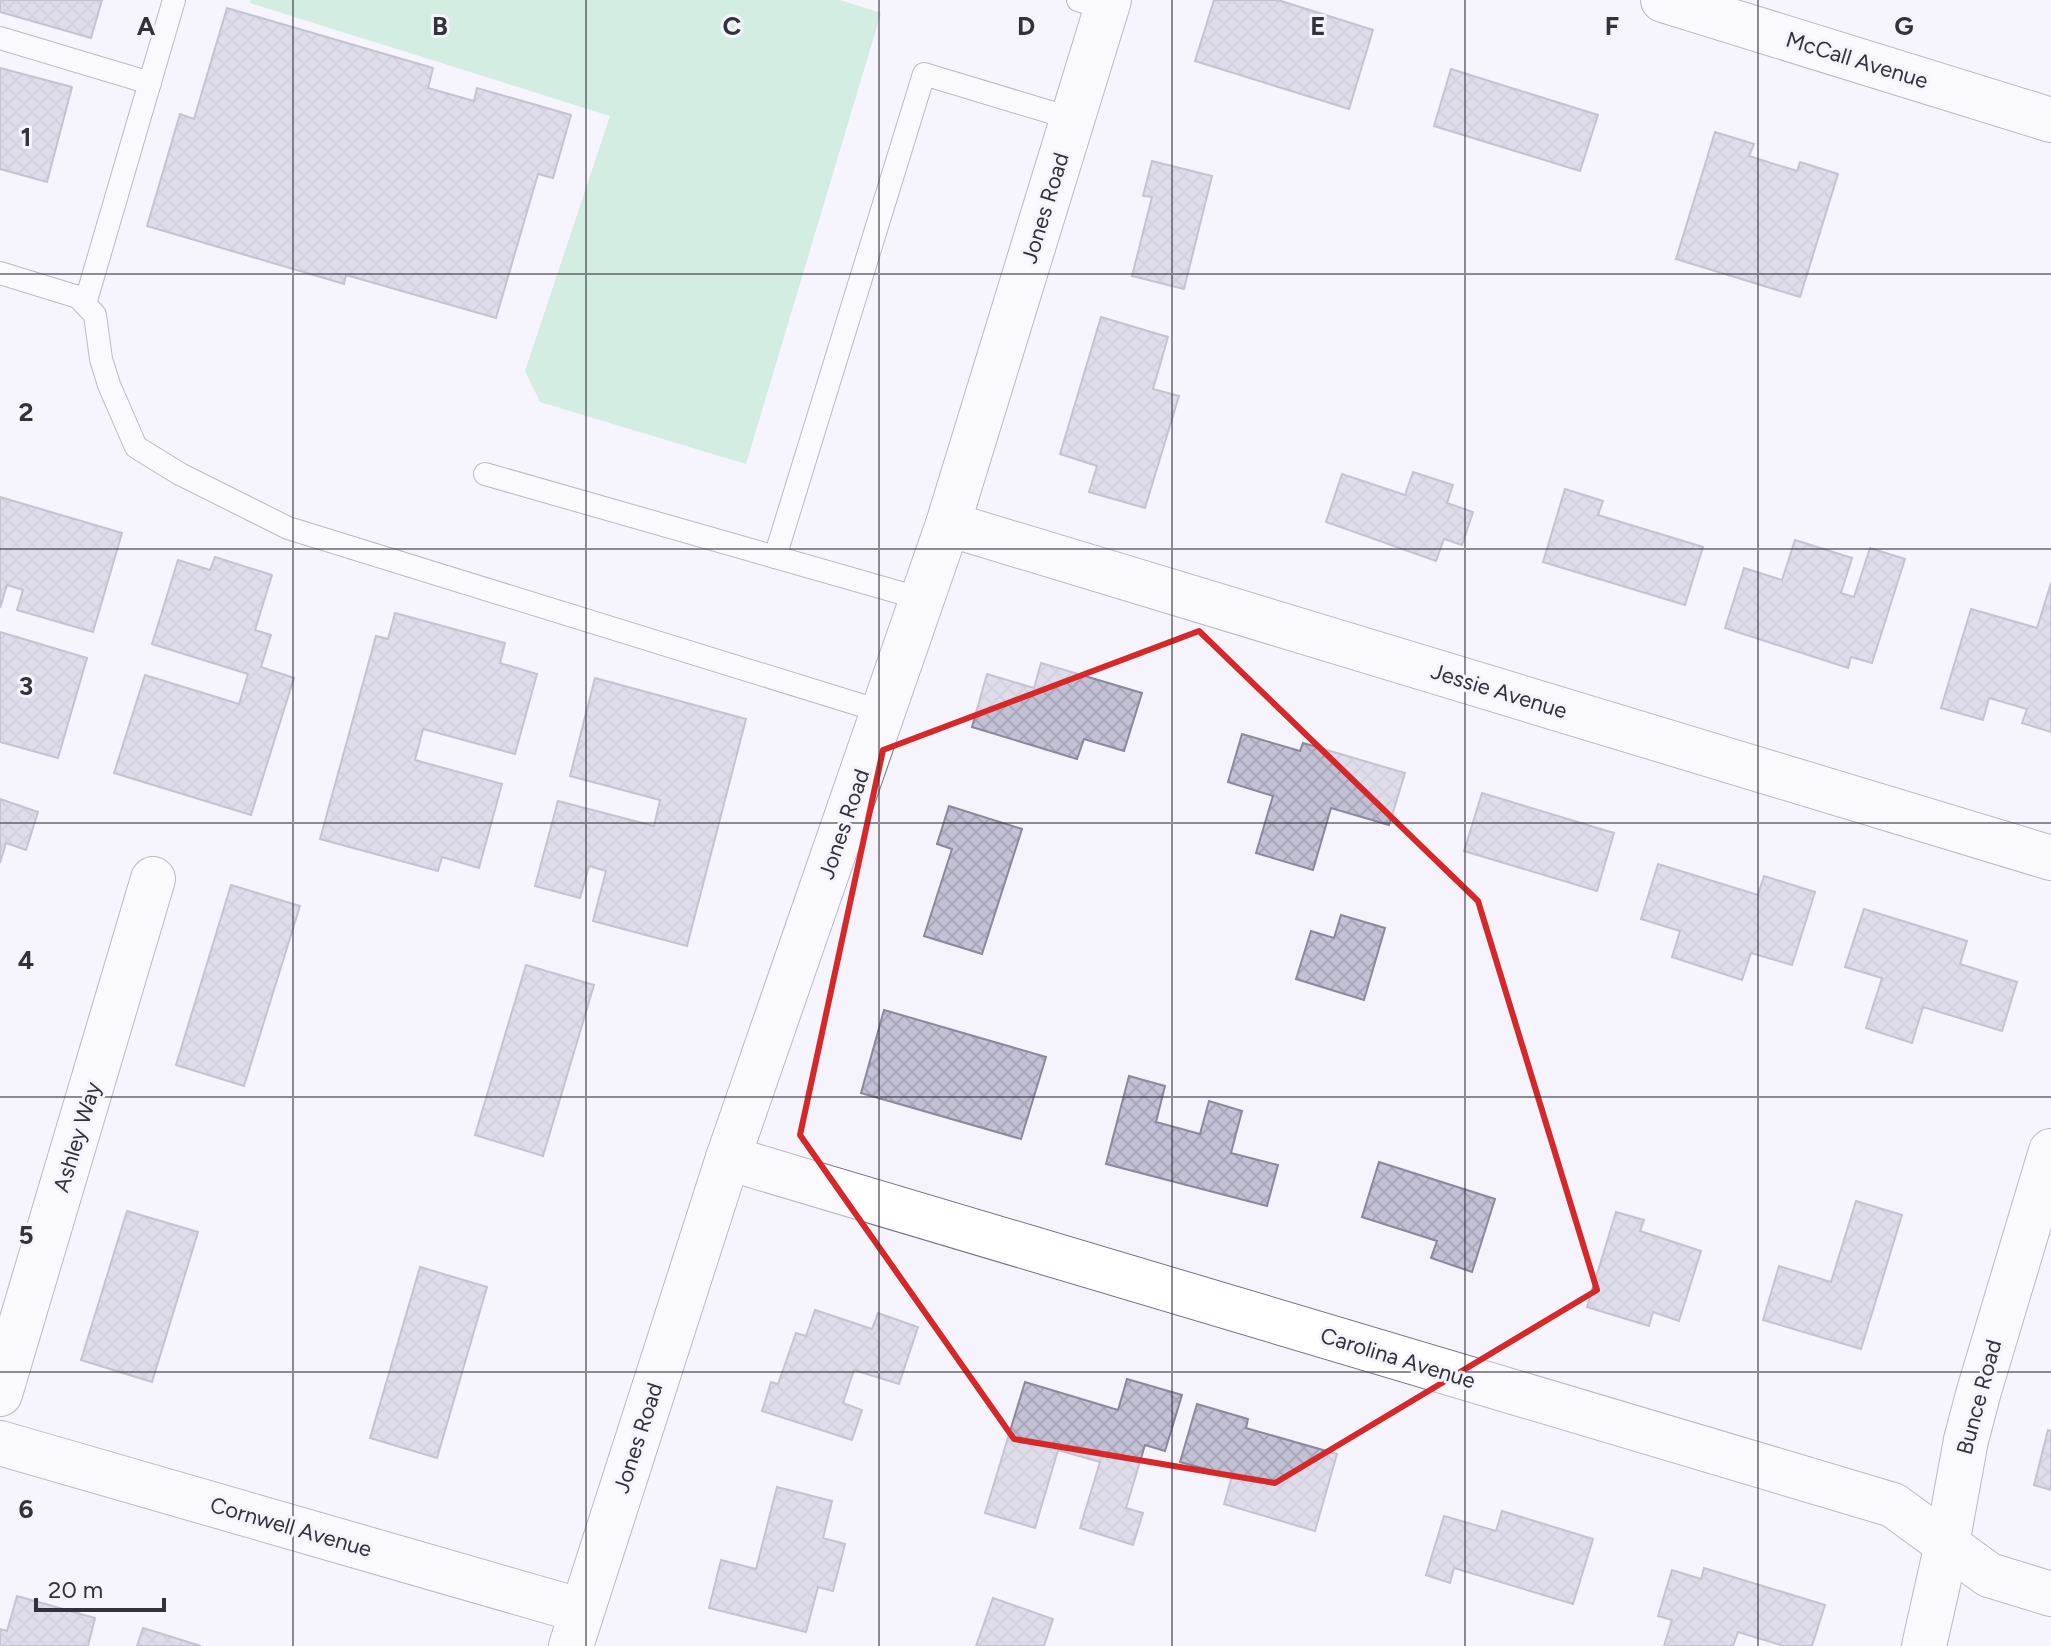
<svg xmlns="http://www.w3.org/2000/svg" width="2051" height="1646" font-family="Figtree,sans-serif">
<defs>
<pattern id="building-cross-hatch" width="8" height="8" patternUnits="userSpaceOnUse" patternTransform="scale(2)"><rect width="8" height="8" fill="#c3c1d5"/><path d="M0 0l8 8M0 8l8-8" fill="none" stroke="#a8a6b8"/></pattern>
</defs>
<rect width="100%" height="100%" fill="#f5f4fd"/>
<polygon fill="#a9e4c3" points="251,0 840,0 881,13 746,464 540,402 525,371 610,116 250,3"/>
<g fill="url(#building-cross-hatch)" stroke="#8b889b" stroke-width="2">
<polygon points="0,0 102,0 91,38 0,12"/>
<polygon points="1214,0 1278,0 1373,30 1349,109 1195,61"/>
<polygon points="227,8 433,68 428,88 474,101 477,88 571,115 553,178 538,174 496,318 346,275 344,284 147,226 180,114 194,119"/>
<polygon points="0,68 72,87 47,182 0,169"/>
<polygon points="1451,69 1598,115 1580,171 1434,126"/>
<polygon points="1715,132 1754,144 1749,156 1797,171 1800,162 1838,174 1800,297 1676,259"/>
<polygon points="1152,161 1212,176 1184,289 1132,276 1152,197 1143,196"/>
<polygon points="1101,317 1168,337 1153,389 1179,396 1145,508 1089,492 1097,466 1060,454"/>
<polygon points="1413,472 1453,485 1447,503 1473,512 1462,545 1444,539 1436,561 1326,522 1342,474 1405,495"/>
<polygon points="1565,489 1603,501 1598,515 1703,547 1685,605 1543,562"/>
<polygon points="0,497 122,533 93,632 17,610 23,590 7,585 0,608"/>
<polygon points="1795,540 1852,558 1841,593 1854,597 1870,548 1905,559 1872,663 1851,657 1848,668 1725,628 1744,568 1782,580"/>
<polygon points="215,557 272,575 255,630 271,635 261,667 294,678 251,815 114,773 145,675 239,704 248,674 152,644 178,560 210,570"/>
<polygon points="2051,583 2051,732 2022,723 2027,709 1989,698 1983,720 1941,708 1971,609 2037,628"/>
<polygon points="395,613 505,643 500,663 537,674 515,754 423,729 415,760 502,784 479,868 442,857 438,871 320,839 376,636 388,639"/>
<polygon points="0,632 87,658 58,758 0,742"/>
<polygon points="1041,663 1142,693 1124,751 1084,739 1077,759 972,727 987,674 1034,688"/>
<polygon points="595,678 746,719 687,946 593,921 606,871 589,866 580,898 535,886 558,801 654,826 660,800 570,776"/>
<polygon points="1242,734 1300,751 1303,743 1405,773 1389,825 1331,808 1313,870 1256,853 1273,796 1228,782"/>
<polygon points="1482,793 1614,833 1597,891 1464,851"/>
<polygon points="0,799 38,812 26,850 6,843 0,863"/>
<polygon points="949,806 1022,829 982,954 924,936 952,849 937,844"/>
<polygon points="1658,864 1758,895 1764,876 1815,892 1792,965 1751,953 1742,980 1672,957 1680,931 1641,919"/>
<polygon points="231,885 300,906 244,1086 176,1065"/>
<polygon points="1864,909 1967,941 1960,964 2017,982 2002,1031 1923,1007 1912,1043 1866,1028 1882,978 1845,967"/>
<polygon points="1341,915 1385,928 1364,1000 1296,979 1311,931 1334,938"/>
<polygon points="526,965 594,985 543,1156 475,1135"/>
<polygon points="884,1010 1046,1057 1021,1139 861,1093"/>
<polygon points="1129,1076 1165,1086 1156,1122 1200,1134 1209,1101 1242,1111 1231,1153 1278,1165 1267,1206 1106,1164"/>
<polygon points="1379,1162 1495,1199 1472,1272 1431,1258 1437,1241 1362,1217"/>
<polygon points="1856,1201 1902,1215 1861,1349 1763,1320 1779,1266 1831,1282"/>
<polygon points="127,1211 198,1232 152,1382 81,1360"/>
<polygon points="1616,1212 1644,1220 1640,1231 1701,1251 1679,1321 1653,1312 1649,1326 1587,1307"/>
<polygon points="420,1267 487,1287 437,1458 370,1438"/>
<polygon points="815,1310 872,1329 878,1313 918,1327 899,1384 854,1370 843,1403 862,1410 852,1440 762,1411 771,1382 778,1384 796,1333 806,1336"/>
<polygon points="1127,1379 1182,1395 1165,1451 1145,1445 1126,1508 1143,1513 1133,1545 1080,1528 1100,1462 1058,1450 1035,1528 985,1513 1025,1382 1118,1410"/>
<polygon points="1197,1404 1248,1419 1246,1428 1337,1454 1315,1531 1224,1504 1232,1476 1180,1462"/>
<polygon points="2048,1430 2051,1431 2051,1490 2034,1485"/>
<polygon points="777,1487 832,1501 823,1538 845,1544 833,1591 818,1587 806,1632 709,1608 721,1560 756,1569"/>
<polygon points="1502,1511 1593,1539 1573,1604 1454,1568 1450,1583 1426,1575 1444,1516 1496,1531"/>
<polygon points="1704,1568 1825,1605 1812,1646 1784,1646 1738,1632 1733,1646 1664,1646 1672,1620 1658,1616 1672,1570 1701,1579"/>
<polygon points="17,1596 95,1618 88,1646 0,1646 0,1629 7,1631"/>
<polygon points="993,1598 1053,1619 1044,1646 976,1646"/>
<polygon points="143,1628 201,1646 137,1646"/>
</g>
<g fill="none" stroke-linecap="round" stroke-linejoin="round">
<g stroke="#747184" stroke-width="24">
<g id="service">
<polyline points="1078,0 1106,9"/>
<polyline points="0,38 150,83"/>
<polyline points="0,273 78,297 95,315 101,359 109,385 136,447 180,474 288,528 883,712"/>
<polyline points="85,304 174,0"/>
<polyline points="485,474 922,599"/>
<polyline points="775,557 924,74 1073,119"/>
</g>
</g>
<g stroke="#747184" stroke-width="46">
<g id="minor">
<polyline points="1663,0 2051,120"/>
<polyline points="948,524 2051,858"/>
<polyline points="728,1158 1893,1505 1989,1575 2051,1594"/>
<polyline points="0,1394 153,879"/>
<polyline points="0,1443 582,1611"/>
<polyline points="1924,1646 1947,1544 1966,1440 1979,1391 2051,1151"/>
</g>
</g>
<g stroke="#747184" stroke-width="46">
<polyline id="tertiary" points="571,1646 728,1158 948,524 1109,0"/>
</g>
<use href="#service" stroke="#fff" stroke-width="22"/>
<use href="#minor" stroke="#fff" stroke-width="44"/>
<use href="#tertiary" stroke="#fff" stroke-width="44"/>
</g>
<path d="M0 0H2051V1646H0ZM 1199,631 L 1478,901 L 1597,1290 L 1275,1483 L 1014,1439 L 800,1135 L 883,750 Z" fill="#f5f4fd" fill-opacity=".55" fill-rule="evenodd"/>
<path fill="none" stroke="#d62828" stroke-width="6" stroke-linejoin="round" d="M 1199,631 L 1478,901 L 1597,1290 L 1275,1483 L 1014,1439 L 800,1135 L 883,750 Z"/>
<path fill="none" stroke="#33323a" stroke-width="2" stroke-opacity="0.55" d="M 293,0 L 293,1646M 586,0 L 586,1646M 879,0 L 879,1646M 1172,0 L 1172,1646M 1465,0 L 1465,1646M 1758,0 L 1758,1646M 0,274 L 2051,274M 0,549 L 2051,549M 0,823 L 2051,823M 0,1097 L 2051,1097M 0,1372 L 2051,1372"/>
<g text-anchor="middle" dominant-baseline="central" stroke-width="6" stroke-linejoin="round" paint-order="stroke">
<g font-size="22" fill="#33323a" stroke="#f5f4fd">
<text transform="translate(1857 60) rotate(17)">McCall Avenue</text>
<text transform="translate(1045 208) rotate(-73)">Jones Road</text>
<text transform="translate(1499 691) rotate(17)">Jessie Avenue</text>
<text transform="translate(844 824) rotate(-71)">Jones Road</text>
<text transform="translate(77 1137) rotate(-73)">Ashley Way</text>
<text transform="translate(1398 1358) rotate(17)">Carolina Avenue</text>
<text transform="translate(1979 1397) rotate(-75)">Bunce Road</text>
<text transform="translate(638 1438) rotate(-72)">Jones Road</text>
<text transform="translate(291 1527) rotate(16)">Cornwell Avenue</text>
</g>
</g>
<g font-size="26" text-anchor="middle" font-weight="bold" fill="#33323a" stroke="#f5f4fd" stroke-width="6" stroke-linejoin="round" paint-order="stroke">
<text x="146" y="35">A</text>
<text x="440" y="35">B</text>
<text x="732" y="35">C</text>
<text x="1026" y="35">D</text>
<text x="1318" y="35">E</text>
<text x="1612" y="35">F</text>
<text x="1904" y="35">G</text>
<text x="26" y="146">1</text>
<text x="26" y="421">2</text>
<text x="26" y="695">3</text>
<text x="26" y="969">4</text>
<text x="26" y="1244">5</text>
<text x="26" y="1518">6</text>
</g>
<path d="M36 1598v12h128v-12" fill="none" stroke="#33323a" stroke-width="4"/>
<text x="48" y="1598" font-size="24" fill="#33323a" stroke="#f5f4fd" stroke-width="6" paint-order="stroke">20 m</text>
</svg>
